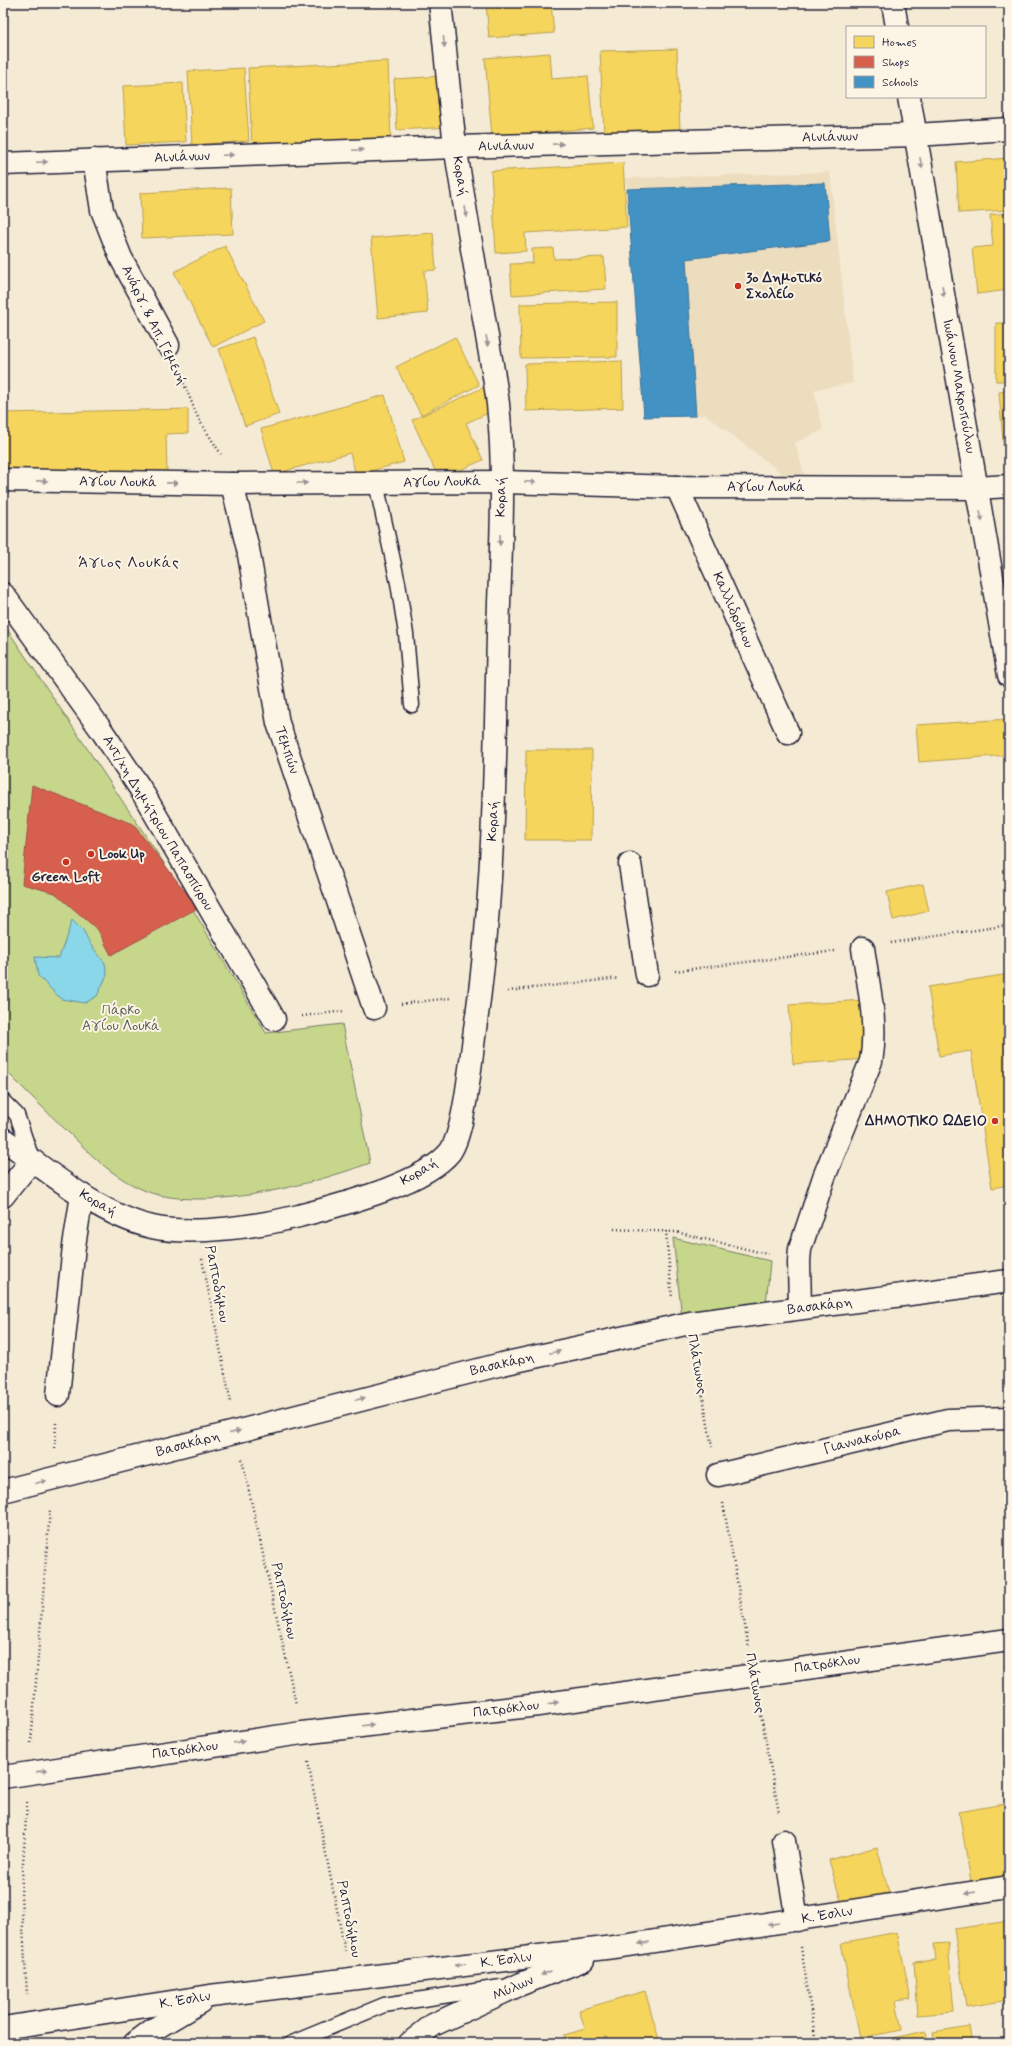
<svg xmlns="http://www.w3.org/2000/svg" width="1012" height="2046" font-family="Mynerve,sans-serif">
<rect width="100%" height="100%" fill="#f5ead4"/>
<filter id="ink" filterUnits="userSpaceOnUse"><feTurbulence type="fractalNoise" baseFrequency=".025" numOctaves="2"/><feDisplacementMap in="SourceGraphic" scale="8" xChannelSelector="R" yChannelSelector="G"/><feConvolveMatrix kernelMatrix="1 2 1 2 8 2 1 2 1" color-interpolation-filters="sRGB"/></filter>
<g filter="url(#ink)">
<polygon fill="#edddbf" points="830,172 853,383 814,390 823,430 795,443 809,490 784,491 780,472 706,415 644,417 626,178"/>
<g fill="#c6d78c" stroke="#747c64">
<path d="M 3,623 L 176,881 L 266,1033 L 342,1024 L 370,1163 C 313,1184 219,1209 159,1195 C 145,1192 130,1184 118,1176 C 99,1164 84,1147 68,1132 C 46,1111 25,1090 3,1068 Z"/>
<polygon points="673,1238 770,1261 766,1305 682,1318"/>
</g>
<polygon fill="#8ad7e9" stroke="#608fa3" points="72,920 83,931 90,944 105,963 107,975 97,996 85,1003 61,999 38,976 35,957 59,958"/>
<g fill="#f6d55c" stroke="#b69f52">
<polygon points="486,3 551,3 554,33 489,38"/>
<polygon points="677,49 680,131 604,134 600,51"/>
<polygon points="550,53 552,79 588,76 593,128 492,137 485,58"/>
<polygon points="388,61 391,140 252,146 248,68"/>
<polygon points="244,68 249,141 192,145 188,71"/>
<polygon points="445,76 449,127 397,130 394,79"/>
<polygon points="183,83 186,142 126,145 123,86"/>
<polygon points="1009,158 1009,210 959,213 956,162"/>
<polygon points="623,163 627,227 525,233 526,251 496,253 491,171"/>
<polygon points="231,188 233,234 142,238 140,193"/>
<polygon points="1009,213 1009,290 977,294 972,248 993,246 990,215"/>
<polygon points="433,233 436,270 424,271 428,313 378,318 371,238"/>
<polygon points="225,246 264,321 213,347 174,272"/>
<polygon points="553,248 554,259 604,257 606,289 512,295 510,264 533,263 532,249"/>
<polygon points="617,302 617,357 521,358 520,304"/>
<rect x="996" y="323" width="13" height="58"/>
<polygon points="253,337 279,414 245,426 219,349"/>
<polygon points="455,337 479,385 421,415 396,367"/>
<polygon points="622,361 623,408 526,411 525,364"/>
<polygon points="487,386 497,409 466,423 483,460 439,479 412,420"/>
<polygon points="1009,391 1009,478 1006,478 999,392"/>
<polygon points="385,395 404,462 356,475 350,453 274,474 261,429"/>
<polygon points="188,409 188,433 166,434 167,471 3,475 3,413"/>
<polygon points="1009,719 1009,755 919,762 916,725"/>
<polygon points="526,750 592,750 591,840 525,840"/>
<polygon points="923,884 929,911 893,920 887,892"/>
<polygon points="1009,974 1009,1185 992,1188 971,1051 939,1056 928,987"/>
<polygon points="864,1000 869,1059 793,1064 789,1005"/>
<polygon points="1009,1803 1009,1881 972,1887 959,1812"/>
<polygon points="877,1847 890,1896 843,1908 829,1860"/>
<polygon points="1009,1921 1009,2000 966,2007 954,1929"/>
<polygon points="897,1932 911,1999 896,2001 902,2030 860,2038 841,1943"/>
<polygon points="948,1943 954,2012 918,2015 914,1962 936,1960 934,1944"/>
<polygon points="645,1991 660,2043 566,2043 564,2035 585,2029 579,2010"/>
<polygon points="969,2026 972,2043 935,2043 933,2032"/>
<polygon points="926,2031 928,2043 873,2043 873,2042"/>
</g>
<polygon fill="#d6604d" stroke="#a04d48" points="32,785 133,824 198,908 111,955 98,930 55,893 22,884"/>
<polygon fill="#4393c3" stroke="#39719a" points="825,183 830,241 686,259 696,416 644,417 627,189"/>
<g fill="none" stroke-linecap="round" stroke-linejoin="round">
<g stroke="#22223b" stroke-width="17">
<g id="lane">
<polyline points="376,483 398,583 406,634 412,705"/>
<polyline points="3,1101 17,1115 32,1159"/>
<polyline points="292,2043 384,2005 501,1987"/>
</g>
</g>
<g stroke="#22223b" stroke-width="25">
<g id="street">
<polyline points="94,160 102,210 121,258 168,345"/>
<polyline points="3,164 455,147 916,135 1009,129"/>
<polyline points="3,480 232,484 501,482 677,487 976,488 1009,486"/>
<polyline points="232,484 248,549 278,723 374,1008"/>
<polyline points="677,487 788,733"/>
<polyline points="3,594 102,731 140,788 274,1019"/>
<polyline points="630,864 647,975"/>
<polyline points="3,1196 32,1160"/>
<path d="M 800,1308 L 799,1262 L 800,1249 L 824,1177 L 871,1061 C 878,1024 868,984 863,948"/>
<polyline points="58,1395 74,1246 82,1195"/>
<polyline points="718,1475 948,1420 1009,1418"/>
<polyline points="3,1491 502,1364 690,1323 1009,1281"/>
<polyline points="784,1841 797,1920"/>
<polyline points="3,2028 210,1996 622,1946 1009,1887"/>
<polyline points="135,2043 151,2031 200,2002"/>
<polyline points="410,2043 433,2025 521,1984 583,1960"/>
</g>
</g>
<g stroke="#22223b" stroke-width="25">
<g id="secondary">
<polyline points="893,3 897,27"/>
<polyline points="909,97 1009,675"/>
<path d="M 3,1139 C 47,1170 99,1215 152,1227 C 192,1236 260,1226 299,1216 C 340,1205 424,1184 450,1152 C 466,1130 472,1045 477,1015 C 494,889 495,762 498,635 C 500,559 506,480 498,404 C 495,379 490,355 486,330 C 476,271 465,211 456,151 C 449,102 446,52 440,3"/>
<polyline points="3,1777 302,1733 538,1705 1009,1640"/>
</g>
</g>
<g stroke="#22223b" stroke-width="2.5" stroke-dasharray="1 3" stroke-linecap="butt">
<polyline points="179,372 199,420 221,454"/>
<polyline points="891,943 1009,925"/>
<polyline points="675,971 835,951"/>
<polyline points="508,991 619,978"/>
<polyline points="401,1004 450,998"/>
<polyline points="302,1016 345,1011"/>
<polyline points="614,1229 676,1232 771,1255"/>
<polyline points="666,1231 672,1298"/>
<polyline points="202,1259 231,1403"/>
<polyline points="695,1352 712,1447"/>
<polyline points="55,1448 56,1423"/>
<polyline points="242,1459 296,1704"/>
<polyline points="723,1503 749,1648"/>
<polyline points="759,1704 779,1813"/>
<polyline points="31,1743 50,1509"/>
<polyline points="308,1762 345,1951"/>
<polyline points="27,1802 21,1895 27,1994"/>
<polyline points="801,1947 816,2043"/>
</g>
<use href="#lane" stroke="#fcf5e5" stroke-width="14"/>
<use href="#street" stroke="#fcf5e5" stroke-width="22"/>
<use href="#secondary" stroke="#fcf5e5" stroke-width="22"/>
</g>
<defs><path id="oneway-solid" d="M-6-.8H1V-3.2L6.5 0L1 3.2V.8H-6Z"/></defs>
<g fill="#9a9698">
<use href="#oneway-solid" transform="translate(444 42) rotate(84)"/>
<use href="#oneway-solid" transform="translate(558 144) rotate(-1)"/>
<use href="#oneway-solid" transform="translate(358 150) rotate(-2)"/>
<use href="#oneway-solid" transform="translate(228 155) rotate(-2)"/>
<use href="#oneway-solid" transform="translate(42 162) rotate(-3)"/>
<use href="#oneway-solid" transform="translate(921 163) rotate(80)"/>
<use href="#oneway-solid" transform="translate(466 212) rotate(81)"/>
<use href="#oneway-solid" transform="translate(943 291) rotate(80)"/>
<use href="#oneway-solid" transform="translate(487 341) rotate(81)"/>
<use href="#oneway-solid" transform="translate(42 481) rotate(1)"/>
<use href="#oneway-solid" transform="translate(530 482) rotate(2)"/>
<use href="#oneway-solid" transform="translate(172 483) rotate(1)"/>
<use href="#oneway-solid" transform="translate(302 483)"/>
<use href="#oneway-solid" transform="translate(981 516) rotate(80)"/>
<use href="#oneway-solid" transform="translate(500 540) rotate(91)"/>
<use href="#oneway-solid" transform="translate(555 1352) rotate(-12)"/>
<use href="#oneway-solid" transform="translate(360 1399) rotate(-15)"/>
<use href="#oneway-solid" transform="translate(235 1432) rotate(-15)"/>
<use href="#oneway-solid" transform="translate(41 1482) rotate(-14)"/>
<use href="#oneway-solid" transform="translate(553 1703) rotate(-8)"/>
<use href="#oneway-solid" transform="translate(368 1725) rotate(-7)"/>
<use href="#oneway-solid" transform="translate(239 1742) rotate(-8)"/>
<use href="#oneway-solid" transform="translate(42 1771) rotate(-8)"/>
<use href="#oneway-solid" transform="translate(970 1893) rotate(171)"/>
<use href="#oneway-solid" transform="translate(773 1924) rotate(171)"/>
<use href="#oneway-solid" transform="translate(644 1943) rotate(171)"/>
<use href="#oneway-solid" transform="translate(460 1965) rotate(173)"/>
<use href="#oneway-solid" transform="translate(546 1973) rotate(157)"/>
</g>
</g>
<g fill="#c8321e" stroke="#fcf5e5" stroke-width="1.5">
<circle cx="738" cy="286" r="4"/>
<circle cx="91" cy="854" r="4"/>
<circle cx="66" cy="862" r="4"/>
<circle cx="995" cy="1121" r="4"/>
</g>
<g text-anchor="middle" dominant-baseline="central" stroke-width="4" stroke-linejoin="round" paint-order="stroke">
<g font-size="14" fill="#22223b" stroke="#fcf5e5">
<text transform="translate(830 137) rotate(-1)">Αινιάνων</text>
<text transform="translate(506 146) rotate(-1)">Αινιάνων</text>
<text transform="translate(182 157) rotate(-2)">Αινιάνων</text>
<text transform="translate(460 176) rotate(81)">Κοραή</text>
<text transform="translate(154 325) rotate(64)">Ανάργ. &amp; Απ. Γεμενή</text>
<text transform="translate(959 386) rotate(80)">Ιωάννου Μακροπούλου</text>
<text transform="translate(118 482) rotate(1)">Αγίου Λουκά</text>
<text transform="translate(442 482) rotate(-1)">Αγίου Λουκά</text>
<text x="766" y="487">Αγίου Λουκά</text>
<text transform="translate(501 497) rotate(-89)">Κοραή</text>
<text transform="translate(733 610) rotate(66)">Καλλιδρόμου</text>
<text transform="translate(287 750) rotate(72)">Τεμπών</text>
<text transform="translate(493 821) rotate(-87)">Κοραή</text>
<text transform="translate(158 823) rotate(59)">Αντ/χη Δημήτριου Παπασπύρου</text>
<text transform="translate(419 1172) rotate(-30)">Κοραή</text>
<text transform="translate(98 1203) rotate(30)">Κοραή</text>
<text transform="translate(217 1284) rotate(79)">Ραπτοδήμου</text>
<text transform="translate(820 1306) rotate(-7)">Βασακάρη</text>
<text transform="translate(502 1364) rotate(-13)">Βασακάρη</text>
<text transform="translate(697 1364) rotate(80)">Πλάτωνος</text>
<text transform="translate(862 1440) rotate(-14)">Γιαννακούρα</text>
<text transform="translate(188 1444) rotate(-15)">Βασακάρη</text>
<text transform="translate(284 1601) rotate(78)">Ραπτοδήμου</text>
<text transform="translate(827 1664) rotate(-8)">Πατρόκλου</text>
<text transform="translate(755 1683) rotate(80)">Πλάτωνος</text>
<text transform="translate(506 1709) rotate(-7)">Πατρόκλου</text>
<text transform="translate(185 1750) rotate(-8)">Πατρόκλου</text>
<text transform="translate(827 1915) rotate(-9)">K. Έσλιν</text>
<text transform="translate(349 1919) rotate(79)">Ραπτοδήμου</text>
<text transform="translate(506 1960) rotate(-7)">K. Έσλιν</text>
<text transform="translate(513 1988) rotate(-24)">Μύλων</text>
<text transform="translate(185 2000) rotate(-9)">K. Έσλιν</text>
</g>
<g font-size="14" font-weight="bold" fill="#22223b" stroke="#fcf5e5" text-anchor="start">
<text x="746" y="278">3ο Δημοτικό<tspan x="746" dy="16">Σχολείο</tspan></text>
<text x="99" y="854">Look Up</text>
<text x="66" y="877" text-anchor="middle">Green Loft</text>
<text x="987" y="1121" text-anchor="end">ΔΗΜΟΤΙΚΟ ΩΔΕΙΟ</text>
</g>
<g font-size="14" fill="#535853" stroke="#fcf5e5">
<text x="121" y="1010">Πάρκο<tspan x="121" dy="16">Αγίου Λουκά</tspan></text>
</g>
<g font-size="15" letter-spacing="1" fill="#22223b" stroke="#fcf5e5">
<text x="129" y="563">Άγιος Λουκάς</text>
</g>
</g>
<rect width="1012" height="2046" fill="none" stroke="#fcf5e5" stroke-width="16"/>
<rect x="8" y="8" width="996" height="2030" fill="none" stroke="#22223b" stroke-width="1.5" filter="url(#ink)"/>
<rect x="846" y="26" width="140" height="72" fill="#fcf5e5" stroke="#a5a1a1"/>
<rect x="854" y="36" width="20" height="12" fill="#f6d55c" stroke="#a5a1a1"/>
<text x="882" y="46" font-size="12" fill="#22223b">Homes</text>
<rect x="854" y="56" width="20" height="12" fill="#d6604d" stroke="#a5a1a1"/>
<text x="882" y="66" font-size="12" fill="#22223b">Shops</text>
<rect x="854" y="76" width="20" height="12" fill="#4393c3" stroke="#a5a1a1"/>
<text x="882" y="86" font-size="12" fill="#22223b">Schools</text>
</svg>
